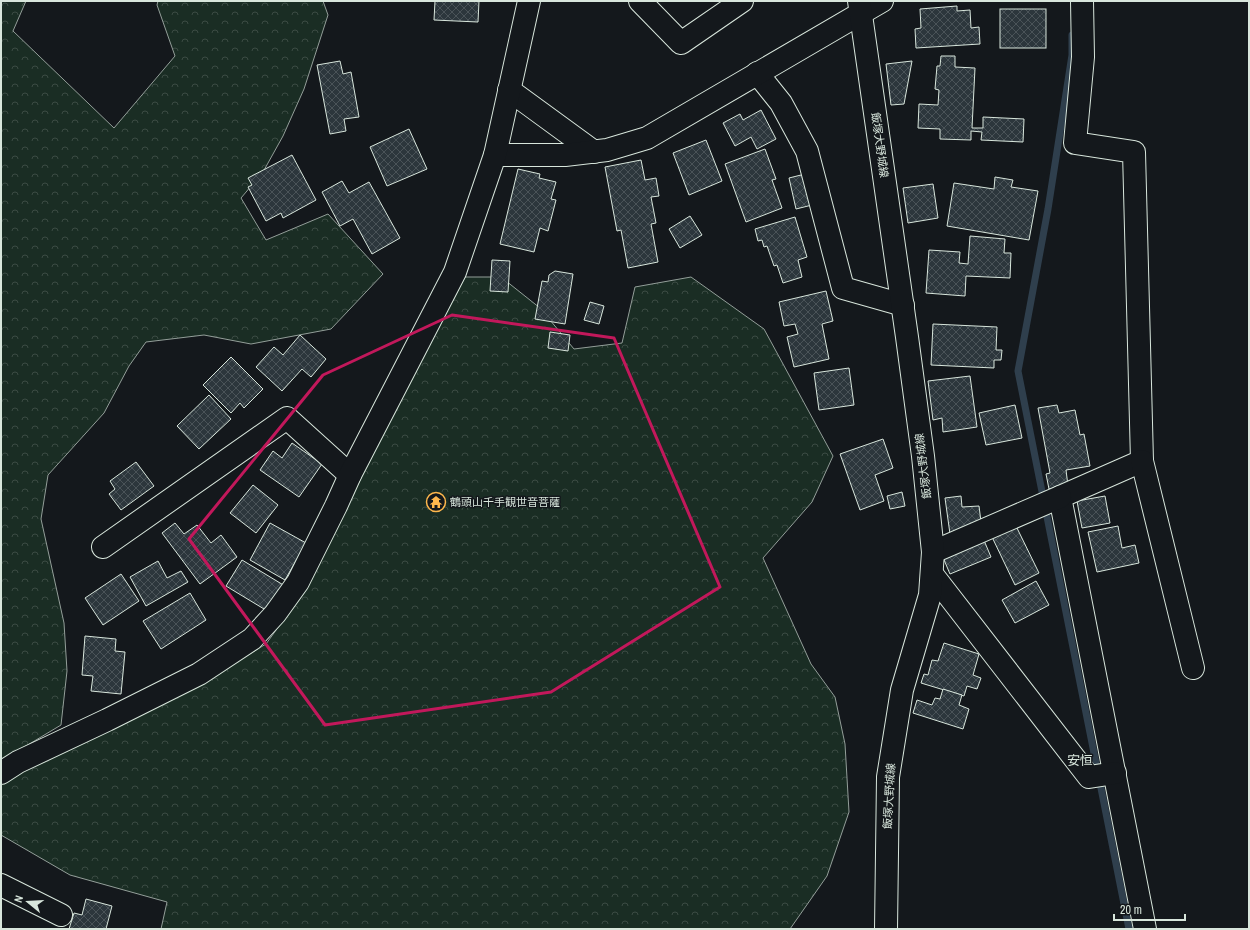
<svg xmlns="http://www.w3.org/2000/svg" width="1250" height="930" font-family="'Archivo Narrow','Noto Sans JP',sans-serif">
<defs>
<pattern id="forest-crowns" width="20" height="18" patternUnits="userSpaceOnUse"><rect width="20" height="18" fill="#1a2d24"/><path d="M2 6a3 3 0 1 1 6 0M12 15a3 3 0 1 1 6 0" fill="none" stroke="#3b4b43"/></pattern>
<pattern id="building-cross-hatch" width="8" height="8" patternUnits="userSpaceOnUse"><rect width="8" height="8" fill="#2c363c"/><path d="M0 0l8 8M0 8l8-8" fill="none" stroke="#4a5358"/></pattern>
</defs>
<rect width="100%" height="100%" fill="#14181c"/>
<g fill="url(#forest-crowns)" stroke="#939e99">
<polygon points="1,1 26,1 13,31 114,128 175,56 157,5 158,1 323,1 328,15 304,89 283,136 263,172 241,198 266,240 328,214 383,274 331,329 251,344 204,335 146,342 129,366 104,413 48,475 41,519 64,623 67,671 61,725 1,761"/>
<polygon points="465,277 501,277 540,308 574,349 622,343 635,287 691,277 764,329 833,456 812,502 763,558 811,664 835,697 845,744 849,812 827,876 790,929 161,929 167,902 70,875 1,835 1,782 196,686 266,644 300,597 357,481"/>
</g>
<g fill="none" stroke-linecap="round" stroke-linejoin="round">
<polyline stroke="#2f3f4d" stroke-width="7" points="1072,35 1072,55 1048,209 1018,371 1129,929"/>
</g>
<g fill="url(#building-cross-hatch)" stroke="#d8e6dc">
<polygon points="435,1 479,1 478,22 434,20"/>
<polygon points="957,6 957,11 970,10 971,28 979,27 980,44 916,48 915,29 921,28 920,9"/>
<rect x="1000" y="9" width="46" height="39"/>
<polygon points="941,56 955,56 955,67 975,68 972,128 983,128 983,117 1024,119 1023,142 981,140 982,132 971,131 971,140 940,139 940,129 918,128 919,104 938,105 939,90 935,89 937,66 940,66"/>
<polygon points="340,61 343,74 351,72 359,117 344,119 346,131 330,134 317,65"/>
<polygon points="912,61 904,104 891,105 886,64"/>
<polygon points="761,110 776,139 757,149 751,137 735,146 723,123 740,114 743,120"/>
<polygon points="409,129 427,169 387,186 370,147"/>
<polygon points="706,140 722,181 689,195 673,153"/>
<polygon points="765,149 776,179 772,180 782,208 746,222 725,164"/>
<polygon points="292,155 316,200 283,218 281,213 266,221 248,187 252,185 248,178"/>
<polygon points="641,160 645,180 656,178 659,196 651,197 656,223 651,224 658,262 628,268 621,230 617,231 605,167"/>
<polygon points="518,169 540,174 539,178 556,182 551,199 556,200 548,231 540,228 534,252 500,244"/>
<polygon points="809,173 816,204 796,209 789,178"/>
<polygon points="995,177 1013,180 1011,187 1038,191 1029,240 947,226 954,183 994,189"/>
<polygon points="342,181 349,193 369,182 400,238 372,254 353,219 340,226 322,192"/>
<polygon points="933,184 938,218 908,223 903,188"/>
<polygon points="690,216 702,235 680,248 669,229"/>
<polygon points="795,217 807,257 798,260 802,277 783,283 777,265 774,266 767,246 764,247 762,240 758,241 755,229"/>
<polygon points="970,236 1005,239 1004,253 1011,253 1010,278 966,276 965,296 926,293 929,250 960,252 959,263 968,264"/>
<polygon points="492,260 510,261 508,292 490,291"/>
<polygon points="555,271 573,274 565,324 535,319 542,281 548,282 549,275"/>
<polygon points="826,291 833,321 822,324 829,359 794,367 787,337 798,334 795,324 784,326 779,302"/>
<polygon points="590,302 604,306 599,324 584,320"/>
<polygon points="933,324 997,327 996,350 1002,350 1001,360 994,360 994,368 931,365"/>
<polygon points="550,332 570,335 568,351 548,348"/>
<polygon points="300,335 326,359 311,377 302,369 282,391 256,367 274,347 283,355"/>
<polygon points="231,357 263,389 244,408 240,403 231,413 203,385"/>
<polygon points="849,368 854,405 819,410 814,373"/>
<polygon points="970,376 977,427 943,432 942,418 933,420 928,381"/>
<polygon points="209,395 231,419 199,449 177,426"/>
<polygon points="1015,405 1022,438 986,445 979,413"/>
<polygon points="1057,405 1059,413 1075,410 1080,435 1084,434 1090,466 1066,470 1068,486 1049,489 1046,474 1050,473 1038,408"/>
<polygon points="883,439 893,468 875,475 884,501 860,510 840,454"/>
<polygon points="292,443 322,464 299,497 260,470 273,451 282,458"/>
<polygon points="136,462 154,486 121,510 109,494 115,489 110,481"/>
<polygon points="253,485 278,505 256,533 230,513"/>
<polygon points="902,492 905,506 890,509 887,496"/>
<polygon points="961,496 962,507 979,506 982,530 950,534 945,498"/>
<polygon points="1105,496 1110,523 1082,528 1077,501"/>
<polygon points="175,523 184,534 197,525 211,543 221,535 237,557 200,584 162,533"/>
<polygon points="270,523 306,543 285,580 250,560"/>
<polygon points="1016,526 1039,573 1015,585 992,537"/>
<polygon points="1118,526 1122,548 1135,545 1139,563 1097,572 1088,532"/>
<polygon points="983,538 991,557 950,574 942,555"/>
<polygon points="242,560 285,586 269,612 226,586"/>
<polygon points="158,561 167,578 181,571 188,582 146,606 130,577"/>
<polygon points="121,574 139,601 103,625 85,598"/>
<polygon points="1036,581 1049,605 1015,623 1002,600"/>
<polygon points="190,593 206,620 161,649 143,621"/>
<polygon points="85,636 116,639 115,651 125,652 121,694 91,691 93,676 82,675"/>
<polygon points="944,643 979,654 973,675 981,678 977,689 967,686 964,696 921,683 924,674 928,675 932,660 938,661"/>
<polygon points="943,689 962,695 959,705 969,709 963,729 913,713 917,700 932,705 935,698 940,699"/>
<polygon points="86,899 112,906 106,929 69,929 74,913 82,915"/>
</g>
<g fill="none" stroke-linecap="round" stroke-linejoin="round">
<g stroke="#d8e6dc" stroke-width="24">
<g id="minor">
<polyline points="640,1 681,43 742,1"/>
<polyline points="1082,1 1083,57 1075,143 1134,152 1142,461 1060,497 1145,929"/>
<polyline points="757,73 781,103 807,151 843,288 903,305"/>
<polyline points="509,90 594,152"/>
<polyline points="495,155 565,155 607,150 647,138 882,1"/>
<polyline points="1142,461 1193,668"/>
<polyline points="103,547 287,418 350,475"/>
<polyline points="933,552 1060,497"/>
<polyline points="932,574 1089,777 1115,773"/>
<polyline points="1,773 18,762 107,720 199,674 252,639 275,614 298,582 336,506 350,475 455,272 495,155 529,1"/>
<polyline points="1,885 61,915"/>
</g>
</g>
<g stroke="#d8e6dc" stroke-width="24">
<polyline id="major" points="859,1 907,337 923,456 933,552 930,595 902,690 888,777 886,929"/>
</g>
<use href="#minor" stroke="#14181c" stroke-width="22"/>
<use href="#major" stroke="#14181c" stroke-width="22"/>
</g>
<path fill="none" stroke="#c2185b" stroke-width="3" stroke-linejoin="round" d="M 452,315 L 614,338 L 720,587 L 551,692 L 325,725 L 189,539 L 323,375 Z"/>
<defs>
<g id="temple-ring" transform="scale(1)"><circle r="9.5" fill="#14181c" stroke="#ffb74d" stroke-width="1.5"/><path d="M0-6L5-2H3V0L6.5 2.5H4V6H1.5V3h-3V6H-4V2.5H-6.5L-3 0V-2H-5Z" fill="#ffb74d"/></g>
</defs>
<g fill-rule="evenodd">
<use href="#temple-ring" x="436" y="502"/>
</g>
<g text-anchor="middle" dominant-baseline="central" stroke-width="3" stroke-linejoin="round" paint-order="stroke">
<g font-size="11" fill="#d8e6dc" stroke="#14181c">
<text transform="translate(880 145) rotate(82)">飯塚大野城線</text>
<text transform="translate(923 466) rotate(-97)">飯塚大野城線</text>
<text transform="translate(889 796) rotate(-87)">飯塚大野城線</text>
</g>
<g font-size="11" fill="#d8e6dc" stroke="#14181c" text-anchor="start">
<text x="450" y="502">鶴頭山千手観世音菩薩</text>
</g>
<g font-size="13" fill="#d8e6dc" stroke="#14181c">
<text x="1080" y="760">安恒</text>
</g>
</g>
<rect width="1250" height="930" fill="none" stroke="#d8e6dc" stroke-width="4"/>
<g transform="translate(28 902) rotate(288)" stroke="#14181c" stroke-width="3" paint-order="stroke">
<path d="M0-3L7 15L0 10L-7 15Z" fill="#d8e6dc"/>
<text y="-6" font-size="11" font-weight="bold" text-anchor="middle" fill="#d8e6dc">N</text>
</g>
<path d="M1114 914v6h71v-6" fill="none" stroke="#d8e6dc" stroke-width="2"/>
<text x="1120" y="914" font-size="12" fill="#d8e6dc" stroke="#14181c" stroke-width="3" paint-order="stroke">20 m</text>
</svg>
